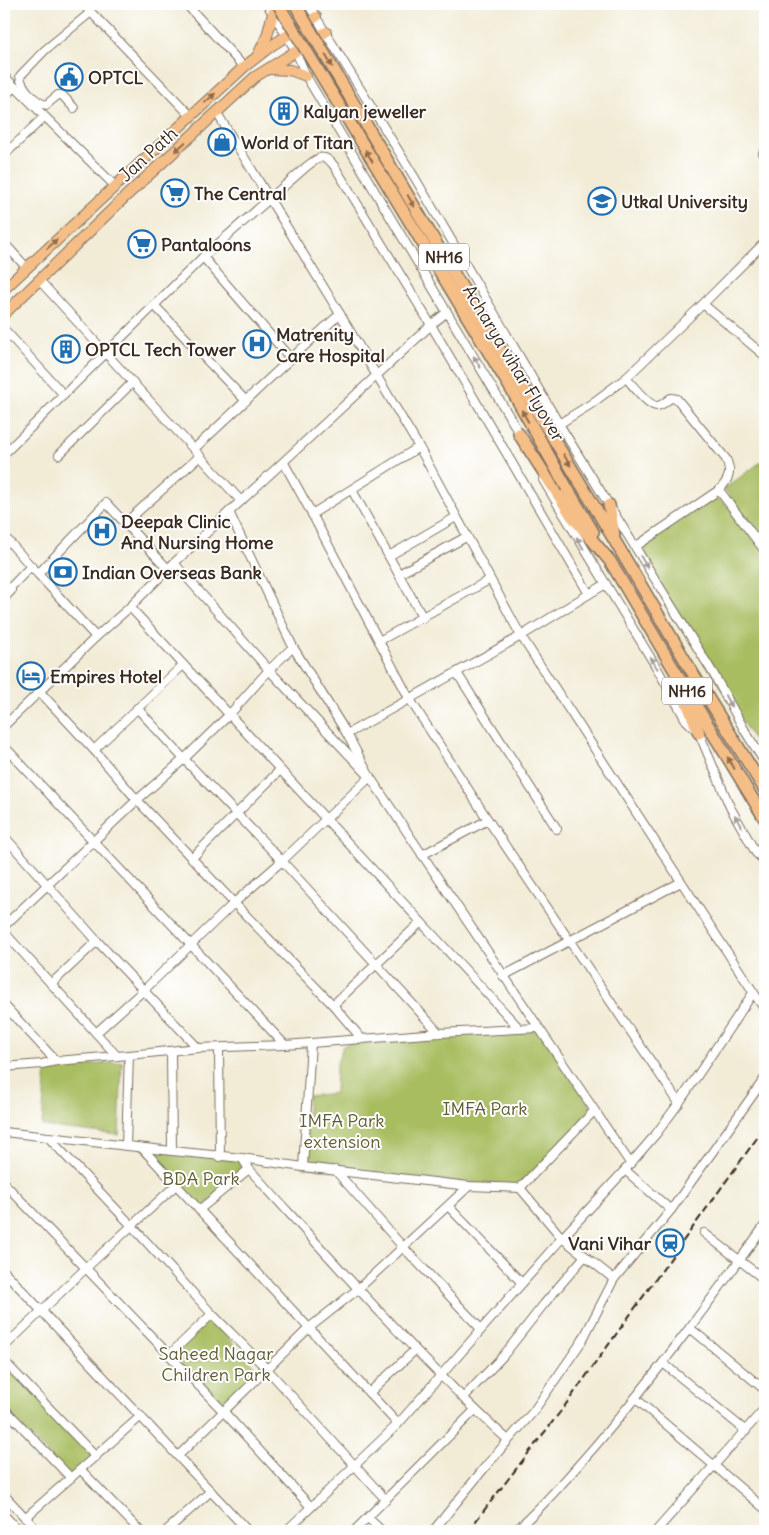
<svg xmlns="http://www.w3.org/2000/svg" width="769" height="1535" font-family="Delius,sans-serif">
<rect width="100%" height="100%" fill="#fff"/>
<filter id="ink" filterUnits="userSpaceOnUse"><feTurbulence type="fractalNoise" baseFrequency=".02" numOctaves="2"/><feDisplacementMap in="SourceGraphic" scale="10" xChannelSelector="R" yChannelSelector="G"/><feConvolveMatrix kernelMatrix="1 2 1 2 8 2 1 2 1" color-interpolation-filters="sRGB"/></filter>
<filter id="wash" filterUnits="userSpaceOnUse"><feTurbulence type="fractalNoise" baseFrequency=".0096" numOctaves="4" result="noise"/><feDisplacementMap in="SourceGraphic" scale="20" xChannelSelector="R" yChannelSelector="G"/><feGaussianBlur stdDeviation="1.12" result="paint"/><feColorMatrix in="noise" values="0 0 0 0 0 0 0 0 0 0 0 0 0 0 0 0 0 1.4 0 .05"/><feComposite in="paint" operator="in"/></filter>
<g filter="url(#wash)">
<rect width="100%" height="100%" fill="#f2ecd7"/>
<g fill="#a8bd61" stroke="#727440">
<polygon points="765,459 765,543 724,489"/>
<polygon points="718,499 727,505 765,553 765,759 637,548 711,501"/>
<polygon points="539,1028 594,1111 520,1188 303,1167 308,1096 335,1093 336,1066 343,1046 362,1039"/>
<polygon points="122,1062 119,1135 42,1126 46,1069"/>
<polygon points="142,1148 242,1158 249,1169 199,1210"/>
<polygon points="209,1318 260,1372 222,1407 171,1353"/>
<polygon points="4,1361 96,1457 71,1478 4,1409"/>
</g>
</g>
<g filter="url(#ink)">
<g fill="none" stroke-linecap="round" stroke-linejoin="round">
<g stroke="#7b6e5f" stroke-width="10">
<g id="minor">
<polyline points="83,4 191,116"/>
<polyline points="186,4 244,67"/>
<polyline points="267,4 296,51 306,76 521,436"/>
<polyline points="308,4 415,178 559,424 713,673 745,731 765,763"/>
<polyline points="4,76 115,186"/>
<polyline points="4,97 14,87"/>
<path d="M 74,108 L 62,95 L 58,95 L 46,105 C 35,102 21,87 20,76 L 45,50 L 91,12"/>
<polyline points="217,113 340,314 419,447 521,636 765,1010"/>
<polyline points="763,153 765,156"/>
<polyline points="4,155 44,117"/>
<polyline points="4,243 27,268"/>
<polyline points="203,257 290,358"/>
<polyline points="39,280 241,501 431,325 589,594 521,636 347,734"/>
<polyline points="703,304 765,356"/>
<polyline points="154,305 246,401"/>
<polyline points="4,329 64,395"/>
<path d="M 626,378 C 632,384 648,406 657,406 C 662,406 667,400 671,398 L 677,399 L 726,459 C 732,472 729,480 719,490 L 635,547"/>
<polyline points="559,424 591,404 626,378 703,304 765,242"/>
<path d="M 194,449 C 243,404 290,358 340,314"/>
<path d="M 4,454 L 203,257 L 306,167 C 319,157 324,152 335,167 L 431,325 L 447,312"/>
<polyline points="59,455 133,382"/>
<polyline points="284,463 312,514 409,698 488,820 679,1103"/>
<polyline points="543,480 658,670 686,720 699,733 730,807 756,853 765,861"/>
<polyline points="352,490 423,618"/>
<polyline points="719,490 765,551"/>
<polyline points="241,501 229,512 293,647 347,734 370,777 630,1163"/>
<polyline points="312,514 419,447"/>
<polyline points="4,536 38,574"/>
<polyline points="389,556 456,517"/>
<polyline points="168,569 125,523 200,456"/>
<polyline points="399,574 466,537"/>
<polyline points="589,594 606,584"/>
<polyline points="4,598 11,591 11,587 31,566"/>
<polyline points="130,607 519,1028"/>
<polyline points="96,637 38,574 106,503 125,523"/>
<polyline points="379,641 489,580"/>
<polyline points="457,673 557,829"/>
<polyline points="40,692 94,750 137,800 234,903 333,1005 362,1039"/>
<polyline points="137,708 184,759 282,861 439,1033"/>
<polyline points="4,726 96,637 130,607 174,563 229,512"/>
<polyline points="4,746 285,1045"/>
<polyline points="94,750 183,665"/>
<polyline points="4,836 97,941 198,1048"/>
<polyline points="422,855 488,820"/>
<polyline points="192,858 280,770"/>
<polyline points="4,926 137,800 184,759 229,715 269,670 293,647"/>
<polyline points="4,932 117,1056"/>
<polyline points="503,976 681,882"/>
<polyline points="51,984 97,941"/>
<polyline points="4,1005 56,1061"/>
<polyline points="333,1005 421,922"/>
<polyline points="96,1033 145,989 234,903 282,861 370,777 269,670 174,563"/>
<polyline points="219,1048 220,1157"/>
<polyline points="171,1051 172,1151"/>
<polyline points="4,1067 42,1064 56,1061 129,1055 198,1048 285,1045 439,1033 539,1028"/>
<polyline points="4,1132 172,1151 242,1158 303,1167 469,1186 520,1188 562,1238 614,1279 582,1341 533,1412 486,1466 433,1531"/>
<polyline points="48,1137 132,1226 212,1314 267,1369 386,1500"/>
<polyline points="126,1146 129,1055"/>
<polyline points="142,1148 398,1424"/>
<path d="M 242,1158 L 249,1169 C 333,1261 416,1356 508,1440"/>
<polyline points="303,1167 311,1043"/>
<polyline points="335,1170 403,1247 481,1329"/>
<polyline points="625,1170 671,1210 765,1078"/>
<polyline points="4,1183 223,1411 311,1507"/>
<polyline points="520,1188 594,1111"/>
<polyline points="448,1206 522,1283"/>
<polyline points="199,1210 249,1169"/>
<polyline points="704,1233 765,1280"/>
<polyline points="4,1271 248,1531"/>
<polyline points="614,1279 671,1210"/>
<polyline points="690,1328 765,1390"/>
<polyline points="4,1347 86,1268 176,1185"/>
<polyline points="169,1355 212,1314"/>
<polyline points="4,1361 96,1457"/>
<polyline points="663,1363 746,1431"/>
<polyline points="369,1393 415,1350"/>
<polyline points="463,1398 503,1356 544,1304 585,1256"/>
<polyline points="635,1398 765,1509"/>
<polyline points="4,1408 71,1478"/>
<polyline points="178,1456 309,1328 358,1289 469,1186"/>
<polyline points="81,1470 140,1531"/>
<polyline points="4,1495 38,1531"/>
<polyline points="4,1515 19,1531"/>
<polyline points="25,1518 141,1416"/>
<polyline points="368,1518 382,1531"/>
<polyline points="166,1531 211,1491"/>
<polyline points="286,1531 398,1424 562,1238 625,1170 656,1134 679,1103 753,993"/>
<polyline points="354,1531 475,1410"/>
<path d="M 515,1531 C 544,1505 570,1475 596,1445 C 656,1375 711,1300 765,1225"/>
<polyline points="656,1531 765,1408"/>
</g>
</g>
<g stroke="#7b6e5f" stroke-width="12">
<g id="major">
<polyline points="258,55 267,36 273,13"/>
<polyline points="269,69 290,70 306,76"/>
<polyline points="4,289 244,67 271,46 316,17"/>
<polyline points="4,314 126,196 255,77 326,32"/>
</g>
</g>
<g stroke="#7b6e5f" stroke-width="14">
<g id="highway">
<polyline points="519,434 572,516 610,561 672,666 765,819"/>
<polyline points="567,488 593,532"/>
<polyline points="609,505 614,535"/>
<polyline points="596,509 695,677 765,790"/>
<polyline points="684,695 699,733"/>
</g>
</g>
<use href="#minor" stroke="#fff" stroke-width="8"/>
<use href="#major" stroke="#f6be87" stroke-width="10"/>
<use href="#highway" stroke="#f6be87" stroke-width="11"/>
<polyline stroke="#3b2a1e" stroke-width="2" stroke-dasharray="8 4" stroke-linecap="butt" points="468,1531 561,1411 765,1127"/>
<g stroke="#7b6e5f" stroke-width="14" stroke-linecap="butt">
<g id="highway-bridge">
<polyline points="278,4 514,394 567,488"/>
<polyline points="295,4 460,284 596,509"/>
</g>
</g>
<use href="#highway-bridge" stroke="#f6be87" stroke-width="11"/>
</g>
<defs><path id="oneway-solid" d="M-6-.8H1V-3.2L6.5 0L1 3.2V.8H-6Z" transform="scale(1.25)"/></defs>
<g fill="#8f6d4d">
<use href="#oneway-solid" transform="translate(329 61) rotate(60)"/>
<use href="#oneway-solid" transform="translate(210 98) rotate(-42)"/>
<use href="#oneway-solid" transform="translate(180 147) rotate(138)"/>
<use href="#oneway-solid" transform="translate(369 156) rotate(-121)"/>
<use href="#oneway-solid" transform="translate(411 201) rotate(60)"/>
<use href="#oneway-solid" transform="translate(52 244) rotate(-43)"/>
<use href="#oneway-solid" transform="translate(525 416) rotate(-119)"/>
<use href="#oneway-solid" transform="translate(567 460) rotate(59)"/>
<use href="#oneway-solid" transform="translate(731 763) rotate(-121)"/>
</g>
<g fill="#a79f9a">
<use href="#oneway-solid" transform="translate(477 362) rotate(-121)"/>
<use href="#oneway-solid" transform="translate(580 543) rotate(-121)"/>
<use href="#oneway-solid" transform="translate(644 562) rotate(59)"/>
<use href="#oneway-solid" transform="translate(654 663) rotate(-121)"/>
<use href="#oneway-solid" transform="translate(728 701) rotate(61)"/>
<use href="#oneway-solid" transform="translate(738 821) rotate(-118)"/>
</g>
</g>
<defs>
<g id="civic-ring" transform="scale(1.4375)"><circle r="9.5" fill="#fff" stroke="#1f6fb2" stroke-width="1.5"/><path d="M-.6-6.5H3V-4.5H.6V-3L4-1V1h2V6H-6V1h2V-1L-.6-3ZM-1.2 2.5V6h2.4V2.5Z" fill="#1f6fb2"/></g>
<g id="building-ring" transform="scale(1.4375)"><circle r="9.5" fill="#fff" stroke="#1f6fb2" stroke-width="1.5"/><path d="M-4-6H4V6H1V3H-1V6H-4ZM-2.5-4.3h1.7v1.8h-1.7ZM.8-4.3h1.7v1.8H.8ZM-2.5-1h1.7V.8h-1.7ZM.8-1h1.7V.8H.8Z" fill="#1f6fb2"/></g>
<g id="shop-ring" transform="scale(1.4375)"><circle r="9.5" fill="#fff" stroke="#1f6fb2" stroke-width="1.5"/><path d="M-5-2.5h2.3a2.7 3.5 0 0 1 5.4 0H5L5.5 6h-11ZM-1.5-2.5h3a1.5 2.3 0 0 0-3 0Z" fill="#1f6fb2"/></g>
<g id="supermarket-ring" transform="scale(1.4375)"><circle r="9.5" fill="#fff" stroke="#1f6fb2" stroke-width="1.5"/><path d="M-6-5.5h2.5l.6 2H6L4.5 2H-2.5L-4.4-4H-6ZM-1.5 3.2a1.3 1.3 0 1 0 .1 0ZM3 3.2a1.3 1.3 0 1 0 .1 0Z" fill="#1f6fb2"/></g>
<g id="university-ring" transform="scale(1.4375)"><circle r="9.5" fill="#fff" stroke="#1f6fb2" stroke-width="1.5"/><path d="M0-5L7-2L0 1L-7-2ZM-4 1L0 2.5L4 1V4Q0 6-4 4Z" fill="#1f6fb2"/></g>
<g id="hospital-ring" transform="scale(1.4375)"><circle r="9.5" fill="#fff" stroke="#1f6fb2" stroke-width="1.5"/><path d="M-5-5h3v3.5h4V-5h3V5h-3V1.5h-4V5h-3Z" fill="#1f6fb2"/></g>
<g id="bank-ring" transform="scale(1.4375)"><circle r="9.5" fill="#fff" stroke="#1f6fb2" stroke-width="1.5"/><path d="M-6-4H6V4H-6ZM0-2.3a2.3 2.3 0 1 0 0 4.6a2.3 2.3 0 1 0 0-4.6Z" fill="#1f6fb2"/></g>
<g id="hotel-ring" transform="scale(1.4375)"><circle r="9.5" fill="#fff" stroke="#1f6fb2" stroke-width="1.5"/><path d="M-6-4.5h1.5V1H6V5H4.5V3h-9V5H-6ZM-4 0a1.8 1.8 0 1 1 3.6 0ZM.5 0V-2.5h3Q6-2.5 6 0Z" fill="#1f6fb2"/></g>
<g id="station-ring" transform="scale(1.4375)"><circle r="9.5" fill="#fff" stroke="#1f6fb2" stroke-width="1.5"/><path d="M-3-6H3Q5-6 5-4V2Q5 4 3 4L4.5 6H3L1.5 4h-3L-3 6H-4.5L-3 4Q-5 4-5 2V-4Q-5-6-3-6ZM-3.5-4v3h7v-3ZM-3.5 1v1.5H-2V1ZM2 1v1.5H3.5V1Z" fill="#1f6fb2"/></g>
</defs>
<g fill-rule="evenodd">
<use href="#civic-ring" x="69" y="77"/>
<use href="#building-ring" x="284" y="111"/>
<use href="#shop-ring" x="222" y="142"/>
<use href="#supermarket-ring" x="175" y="193"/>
<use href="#university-ring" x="602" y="201"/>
<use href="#supermarket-ring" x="142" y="244"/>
<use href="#hospital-ring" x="257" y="344"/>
<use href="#building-ring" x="66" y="349"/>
<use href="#hospital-ring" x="102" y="531"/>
<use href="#bank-ring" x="63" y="572"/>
<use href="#hotel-ring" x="31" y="676"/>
<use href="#station-ring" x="670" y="1243"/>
</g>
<g text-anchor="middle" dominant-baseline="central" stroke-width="4" stroke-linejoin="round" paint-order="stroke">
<g fill="#fff" stroke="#766a62" stroke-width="1">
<rect x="419" y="243.5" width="50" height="27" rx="4"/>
<rect x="662" y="677.5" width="50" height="27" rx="4"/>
</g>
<g font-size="16" font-weight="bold" fill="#3b2a1e">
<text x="444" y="257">NH16</text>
<text x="687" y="691">NH16</text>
</g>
<g font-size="18" font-weight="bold" fill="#3b2a1e" stroke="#fff" text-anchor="start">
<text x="88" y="77">OPTCL</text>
<text x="303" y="111">Kalyan jeweller</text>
<text x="241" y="142">World of Titan</text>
<text x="194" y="193">The Central</text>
<text x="621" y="201">Utkal University</text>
<text x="161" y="244">Pantaloons</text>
<text x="276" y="334">Matrenity<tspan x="276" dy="21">Care Hospital</tspan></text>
<text x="85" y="349">OPTCL Tech Tower</text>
<text x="121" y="521">Deepak Clinic<tspan x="121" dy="21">And Nursing Home</tspan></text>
<text x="82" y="572">Indian Overseas Bank</text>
<text x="50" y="676">Empires Hotel</text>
<text x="651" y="1243" text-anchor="end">Vani Vihar</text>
</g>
<g font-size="18" fill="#3b2a1e" stroke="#fff">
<text transform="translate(148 154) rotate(-42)">Jan Path</text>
<text transform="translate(514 363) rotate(59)">Acharya vihar Flyover</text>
</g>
<g font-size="18" fill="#615d35" stroke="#fff">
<text x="485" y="1108">IMFA Park</text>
<text x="342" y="1120">IMFA Park<tspan x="342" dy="21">extension</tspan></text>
<text x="201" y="1178">BDA Park</text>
<text x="216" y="1353">Saheed Nagar<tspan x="216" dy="21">Children Park</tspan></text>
</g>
</g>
<rect width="769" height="1535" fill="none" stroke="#fff" stroke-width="20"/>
</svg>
